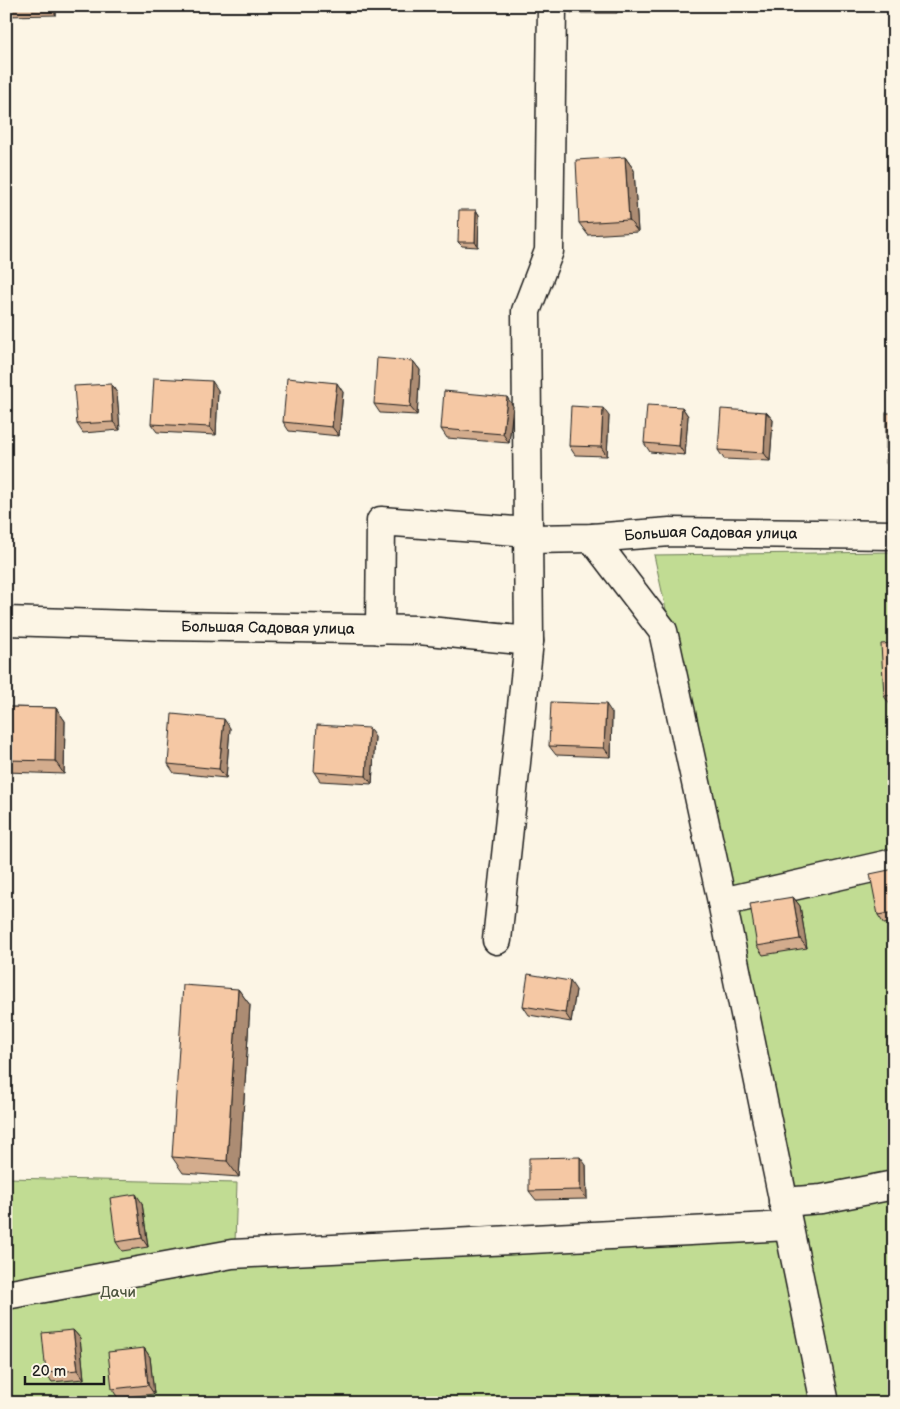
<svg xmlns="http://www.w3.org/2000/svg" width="900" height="1409" font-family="'Balsamiq Sans',sans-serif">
<rect width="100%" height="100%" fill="#fcf5e5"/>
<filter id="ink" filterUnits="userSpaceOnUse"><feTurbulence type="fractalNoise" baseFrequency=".02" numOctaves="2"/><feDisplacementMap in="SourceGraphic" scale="10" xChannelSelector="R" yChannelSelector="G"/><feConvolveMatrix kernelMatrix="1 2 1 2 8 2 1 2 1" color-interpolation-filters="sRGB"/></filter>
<g filter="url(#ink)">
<polygon fill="#c1dc93" stroke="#6e7c58" points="894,552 894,1403 6,1403 6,1178 237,1183 235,1243 803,1234 654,555"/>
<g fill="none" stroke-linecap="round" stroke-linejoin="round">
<g stroke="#1c1c1c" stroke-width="31">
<g id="minor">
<polyline points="592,538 663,631 722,902 825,1403"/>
<path id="s1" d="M 529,539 L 592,538 L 670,532 L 894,535"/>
<path id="s2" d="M 6,621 L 163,626 L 419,630 L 529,641"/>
<polyline points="380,630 381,521 529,532"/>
<polyline points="722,902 894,863"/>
<polyline points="497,940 529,641 526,311 549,251 552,6"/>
<polyline points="783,1202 822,1199 894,1185"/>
<polyline points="6,1295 232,1254 788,1226"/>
</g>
</g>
<use href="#minor" stroke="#fcf5e5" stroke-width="28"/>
</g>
<g fill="#d3ac8d" stroke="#1c1c1c">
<polygon points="6,6 56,6 56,15 6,16"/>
<polygon points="567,6 617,6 617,13 571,13"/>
<polygon points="625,157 634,170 638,232 588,235 579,223"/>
<polygon points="476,210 479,215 478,247 462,246 458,242"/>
<polygon points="413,361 420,370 417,415 380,413 374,404"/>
<polygon points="111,384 117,393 120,430 83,433 77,424"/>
<polygon points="218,390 216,435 157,432 151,424"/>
<polygon points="343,392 339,436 289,431 283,422"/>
<polygon points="513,406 509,443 447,438 441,429"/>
<polygon points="682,407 688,416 685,455 650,452 644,443"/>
<polygon points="766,412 773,420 770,461 724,459 718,450"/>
<polygon points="894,413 894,472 892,472 886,463"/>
<polygon points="609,416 607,456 575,455 569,446"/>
<polygon points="894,643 894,709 893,709 884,696"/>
<polygon points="6,707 56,708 65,721 64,774 6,772"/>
<polygon points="612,713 611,757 556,755 549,746"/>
<polygon points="230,728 226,778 174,773 168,764"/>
<polygon points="375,737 372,784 320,781 314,772"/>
<polygon points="894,869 894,922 884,924 878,915"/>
<polygon points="793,897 800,906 807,948 763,955 757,946"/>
<polygon points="238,989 250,1005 239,1177 183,1173 172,1157"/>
<polygon points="576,990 571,1022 529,1015 523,1006"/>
<polygon points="586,1165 587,1199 536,1200 529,1191"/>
<polygon points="142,1203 148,1247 122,1251 116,1242"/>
<polygon points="73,1330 80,1338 84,1379 52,1382 46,1373"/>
<polygon points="144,1348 150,1357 154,1394 118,1398 112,1389"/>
</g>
<g fill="#ac8c73" stroke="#1c1c1c">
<polygon points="50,6 56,6 56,15"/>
<polygon points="612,6 617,6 617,13"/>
<polygon points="625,157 634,170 638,232 629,220"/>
<polygon points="476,210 479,215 478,247 475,242"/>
<polygon points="413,361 420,370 417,415 410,407"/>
<polygon points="212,381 218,390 216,435 210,427"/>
<polygon points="337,383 343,392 339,436 332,427"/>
<polygon points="111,384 117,393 120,430 113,422"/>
<polygon points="507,397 513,406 509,443 503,434"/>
<polygon points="682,407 688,416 685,455 679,446"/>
<polygon points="603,408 609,416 607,456 601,447"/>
<polygon points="766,412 773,420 770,461 764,453"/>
<polygon points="606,704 612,713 611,757 604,748"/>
<polygon points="56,708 65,721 64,774 55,761"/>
<polygon points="224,719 230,728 226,778 219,769"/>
<polygon points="369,728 375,737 372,784 366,776"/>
<polygon points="793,897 800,906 807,948 800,939"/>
<polygon points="570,981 576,990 571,1022 565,1013"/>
<polygon points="238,989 250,1005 239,1177 227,1161"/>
<polygon points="580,1157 586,1165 587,1199 580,1190"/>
<polygon points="136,1194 142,1203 148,1247 142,1238"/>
<polygon points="73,1330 80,1338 84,1379 78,1370"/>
<polygon points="144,1348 150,1357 154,1394 148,1385"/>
</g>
<g fill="#f5c8a4" stroke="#1c1c1c">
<polygon points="625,157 629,220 579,223 576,160"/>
<polygon points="459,210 476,210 475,242 458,242"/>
<polygon points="377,358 413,361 410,407 374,404"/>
<polygon points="154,378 212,381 210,427 151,424"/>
<polygon points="287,378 337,383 332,427 283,422"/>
<polygon points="111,384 113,422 77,424 74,386"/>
<polygon points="444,391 507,397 503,434 441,429"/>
<polygon points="647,405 682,407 679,446 644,443"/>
<polygon points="571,406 603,408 601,447 569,446"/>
<polygon points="721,409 766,412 764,453 718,450"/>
<rect x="886" y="413" width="8" height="50"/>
<polygon points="894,643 894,695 884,696 881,644"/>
<polygon points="551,702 606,704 604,748 549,746"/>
<polygon points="6,707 56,708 55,761 6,760"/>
<polygon points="172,714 224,719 219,769 168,764"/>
<polygon points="317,725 369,728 366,776 314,772"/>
<polygon points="894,869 894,912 878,915 870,874"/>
<polygon points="793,897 800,939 757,946 750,904"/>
<polygon points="528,974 570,981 565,1013 523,1006"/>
<polygon points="183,985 238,989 227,1161 172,1157"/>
<polygon points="580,1157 580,1190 529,1191 529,1158"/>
<polygon points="136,1194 142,1238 116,1242 110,1198"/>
<polygon points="73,1330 78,1370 46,1373 42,1333"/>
<polygon points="144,1348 148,1385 112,1389 108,1352"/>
</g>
</g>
<g text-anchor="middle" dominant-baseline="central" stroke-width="4" stroke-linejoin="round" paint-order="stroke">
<g font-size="15" fill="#1c1c1c" stroke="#fcf5e5">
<text stroke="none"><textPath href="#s1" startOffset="182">Большая Садовая улица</textPath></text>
<text stroke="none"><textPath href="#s2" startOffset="262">Большая Садовая улица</textPath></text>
</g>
<g font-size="15" fill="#4e5640" stroke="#fcf5e5">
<text x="118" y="1292">Дачи</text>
</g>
</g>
<rect width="900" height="1409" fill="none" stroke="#fcf5e5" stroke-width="25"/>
<rect x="12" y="12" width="875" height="1384" fill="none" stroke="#1c1c1c" stroke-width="2" filter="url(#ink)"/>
<path d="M25 1376v8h79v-8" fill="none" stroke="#1c1c1c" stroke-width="2.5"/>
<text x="32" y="1376" font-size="15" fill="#1c1c1c" stroke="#fcf5e5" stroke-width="4" paint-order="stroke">20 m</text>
</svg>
